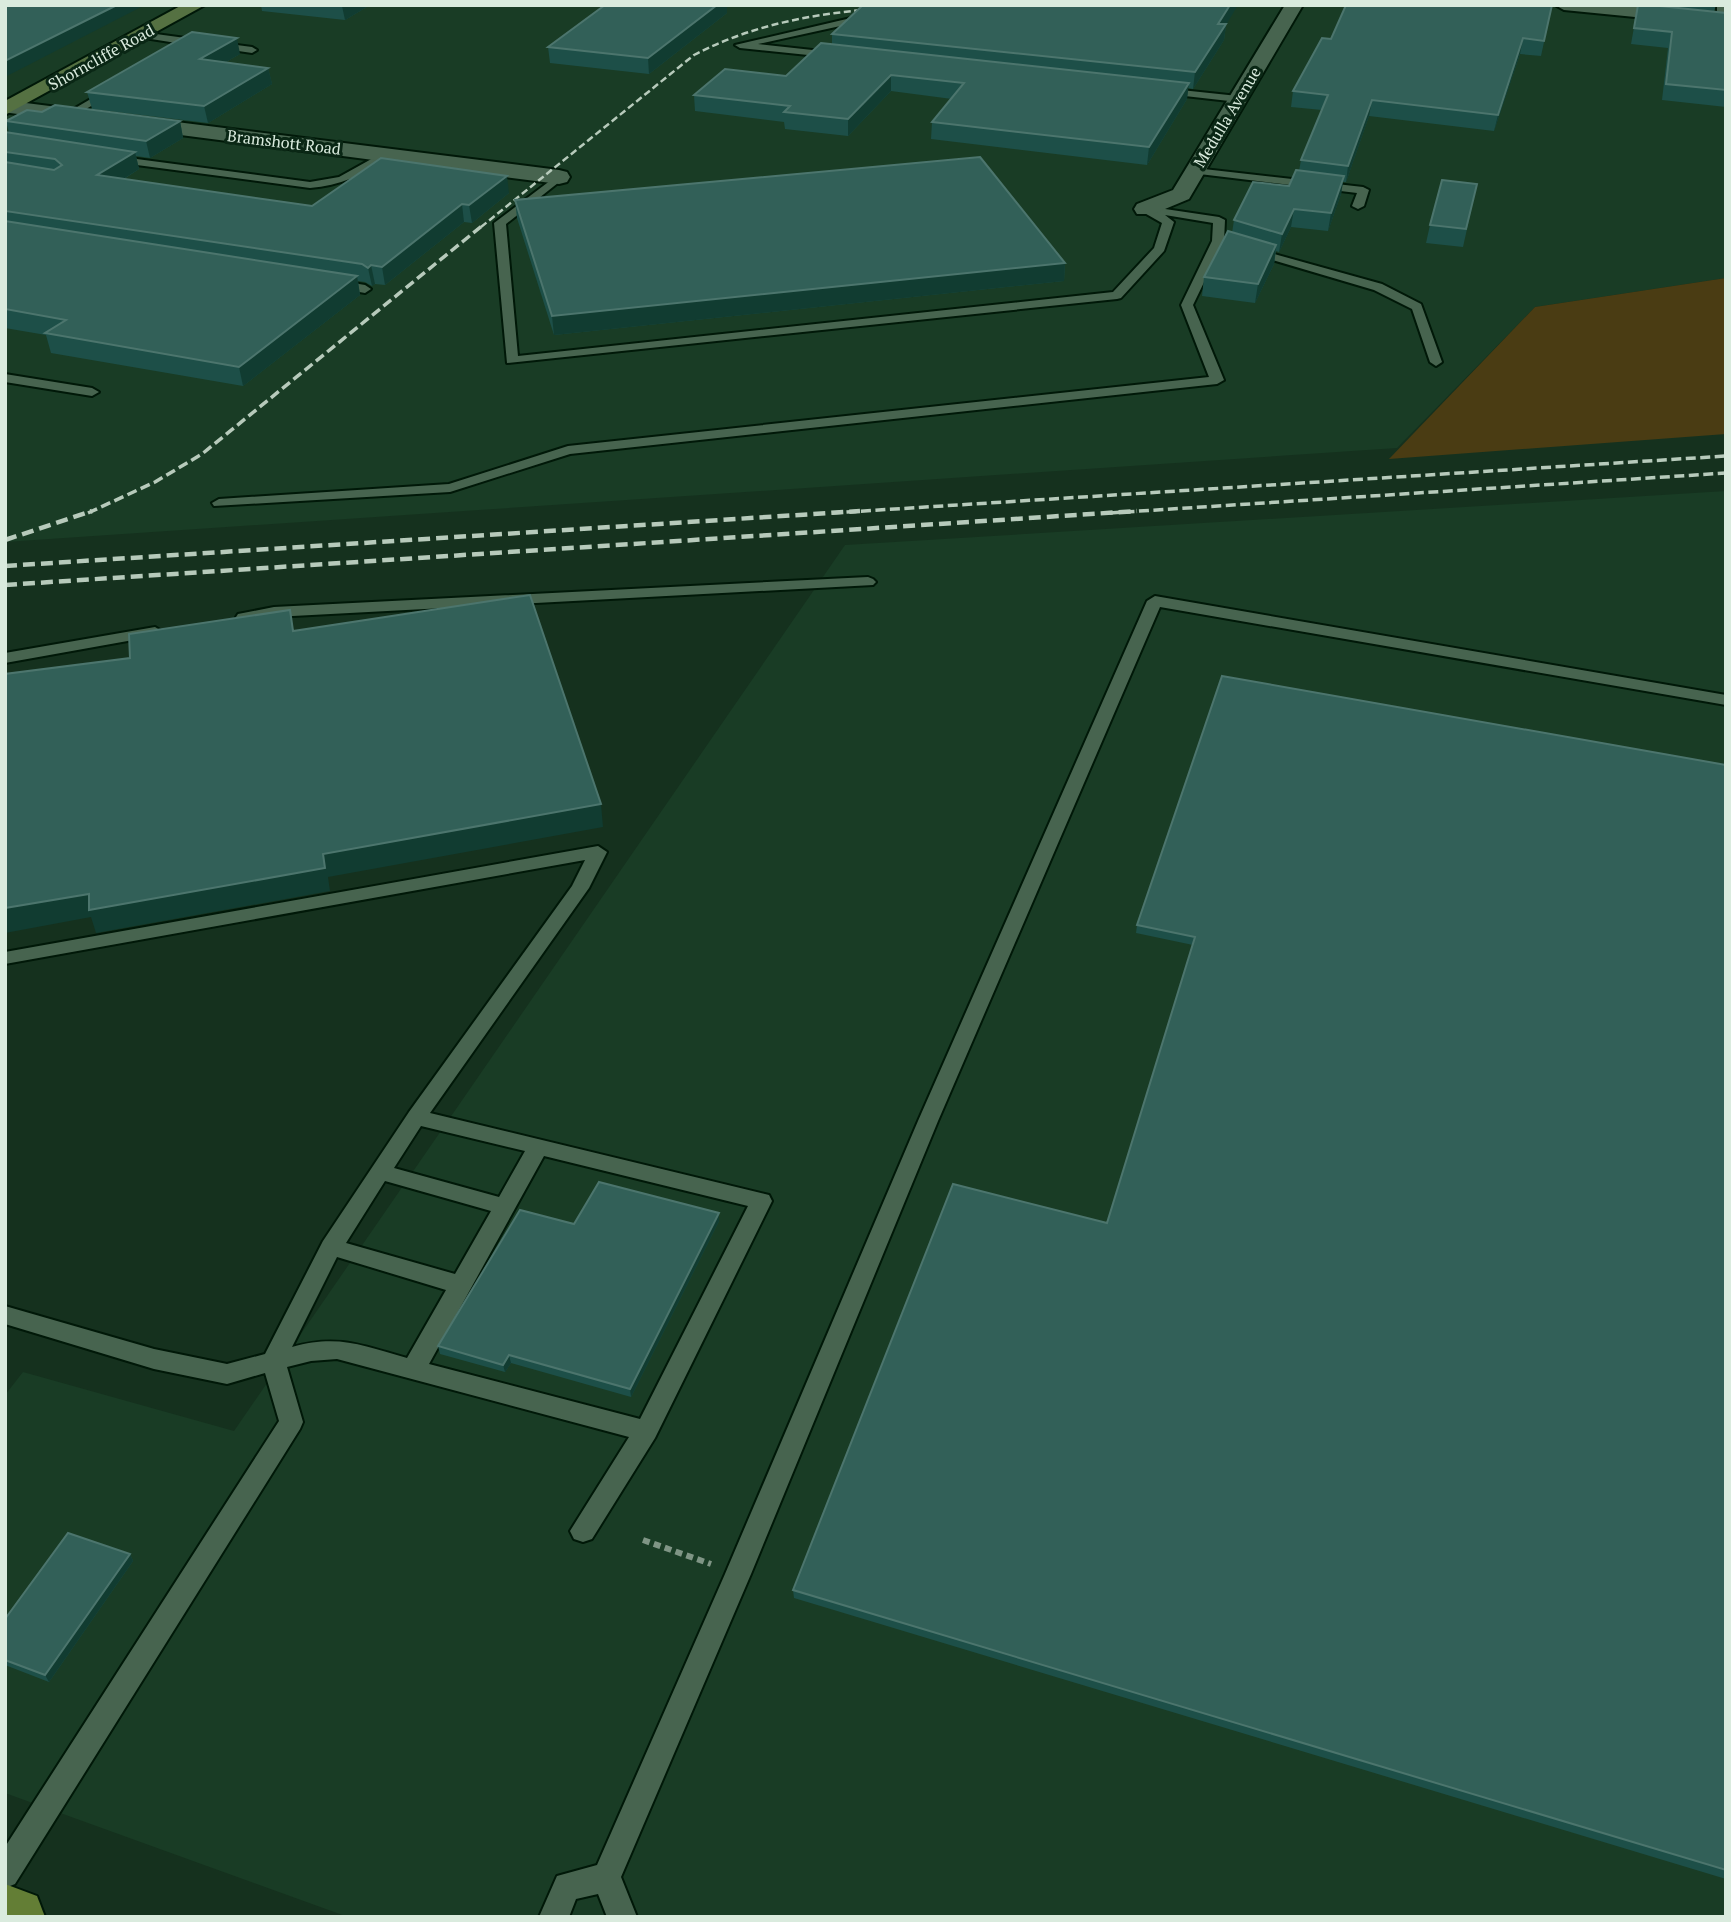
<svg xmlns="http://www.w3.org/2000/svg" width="1731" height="1922" font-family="'PT Serif',serif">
<rect width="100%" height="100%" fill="#15311e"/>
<g fill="#193c25">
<polygon points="5,5 1726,5 1726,278 1535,307 1397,448 5,542"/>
<polygon points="1726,491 1726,1917 348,1917 5,1793 5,1395 23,1372 234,1431 845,545"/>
</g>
<polygon fill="#4a3c13" points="1726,278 1726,434 1389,459 1535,307"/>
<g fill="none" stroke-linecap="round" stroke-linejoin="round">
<g stroke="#001808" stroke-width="4">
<g id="lane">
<polygon points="1717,5 1726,5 1725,23 1717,21"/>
<polygon points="851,18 854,19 854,23 758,44 840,53 840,57 837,58 740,48 735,45"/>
<polygon points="141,32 193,39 198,42 184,50 179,47 183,44 138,37 138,33"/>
<polygon points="214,42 252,47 257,50 252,53 211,47 211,43"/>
<polygon points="113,86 117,87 117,91 74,116 65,114"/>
<polygon points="1162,88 1238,96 1243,99 1238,102 1158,93 1158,89"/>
<path d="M 384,152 L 389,155 L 388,157 C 363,175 340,186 310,188 L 114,162 L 109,159 L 114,156 L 310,182 L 339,177 Z"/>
<polygon points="1195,168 1363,187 1369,190 1364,206 1358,209 1352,206 1357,193 1191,173 1191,169"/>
<polygon points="559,174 564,177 563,179 506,224 518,356 1113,292 1154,248 1162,223 1141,211 1141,207 1145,206 1219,217 1225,220 1224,241 1193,305 1224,380 1217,384 570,454 450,492 214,506 212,503 219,499 449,484 568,446 1209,377 1181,305 1212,241 1213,223 1165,215 1174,222 1164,251 1121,298 1117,299 507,363 494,223"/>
<polygon points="1249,247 1382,284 1421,304 1442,362 1436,366 1430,362 1412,309 1374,290 1245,252 1245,248"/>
<polygon points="335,280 365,285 371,289 365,293 331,287 331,281"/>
<polygon points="5,374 92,388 99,392 92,396 5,382"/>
<polygon points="868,577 873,579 876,582 873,585 274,617 244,622 236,617 238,614 274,607"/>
<polygon points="1155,596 1726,695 1726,705 1160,607 938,1121 751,1574 621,1877 637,1917 607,1917 598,1894 576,1899 569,1917 539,1917 557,1876 597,1865 725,1574 918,1121 1147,601"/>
<polygon points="155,627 163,632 161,635 5,663 5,653"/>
<path d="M 598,846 L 607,852 L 589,888 L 430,1113 L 769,1195 L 772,1201 L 655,1438 L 592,1539 L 583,1542 L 574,1539 L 570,1531 L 629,1437 L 337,1359 L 311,1361 L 287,1367 L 303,1422 L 300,1429 L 15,1884 L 5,1888 L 5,1847 L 279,1421 L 265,1373 L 227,1384 L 154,1369 L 5,1324 L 5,1306 L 154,1349 L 227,1364 L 265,1354 L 323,1241 L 409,1112 L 572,886 L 585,860 L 5,964 L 5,952 ZM 421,1126 L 525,1151 L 499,1197 L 394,1168 ZM 544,1156 L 748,1206 L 640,1419 L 429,1364 ZM 385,1181 L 491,1211 L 455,1274 L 346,1243 ZM 337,1257 L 446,1290 L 407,1358 C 363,1346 339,1334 292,1347 Z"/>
</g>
</g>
<g stroke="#001808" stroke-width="4">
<g id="street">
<polygon points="1285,5 1303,5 1189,199 1153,214 1137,214 1134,209 1137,204 1173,190"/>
<polygon points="1555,5 1622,5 1726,15 1726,26 1564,10"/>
<polygon points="10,101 559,170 567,172 570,177 567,182 559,184 10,113 5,112 5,102"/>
</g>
</g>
<g stroke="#001808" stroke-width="4">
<polygon id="secondary" points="182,5 205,5 5,115 5,101"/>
</g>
<g stroke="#001808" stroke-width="4">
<polygon id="primary" points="5,1884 37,1896 45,1917 5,1917"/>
</g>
<polyline stroke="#7f9585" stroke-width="6" stroke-dasharray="7 4.5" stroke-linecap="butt" points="643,1540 711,1564"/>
<use href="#lane" fill="#47644f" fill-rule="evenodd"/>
<use href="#street" fill="#47644f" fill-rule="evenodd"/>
<use href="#secondary" fill="#557142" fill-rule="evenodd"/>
<use href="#primary" fill="#637e35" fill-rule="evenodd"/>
<path stroke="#b7cabb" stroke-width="2.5" stroke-dasharray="7 3.5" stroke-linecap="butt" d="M 481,227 L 694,55 C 752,25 811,14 875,9"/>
<g stroke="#b7cabb" stroke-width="3.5" stroke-dasharray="10 4.5" stroke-linecap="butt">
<polyline points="88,513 155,482 202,454 483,225"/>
<polyline points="832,513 1726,456"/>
<polyline points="1110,513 1726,473"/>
</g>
<g stroke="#b7cabb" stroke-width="4.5" stroke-dasharray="12 6" stroke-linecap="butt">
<polyline points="5,540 92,511"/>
<polyline points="5,566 860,511"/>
<polyline points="5,585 1137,511"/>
</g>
</g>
<g fill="#1d4f48">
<polygon points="261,5 370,5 345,20 262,11"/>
<polygon points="1552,5 1541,56 1520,54 1494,131 1369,116 1346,182 1343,182 1341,194 1328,231 1291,227 1279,252 1276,251 1274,264 1255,303 1202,296 1204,277 1232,233 1234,220 1289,186 1299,171 1301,160 1322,110 1291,107 1293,91 1331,39"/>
<polygon points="1638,5 1726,13 1726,107 1662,100 1668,48 1631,44"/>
<polygon points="1652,5 1716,5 1714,11"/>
<polygon points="885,6 1226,25 1224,40 1193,89 1188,88 1187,99 1147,165 931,139 932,122 952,99 891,91 848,136 785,129 784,122 695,111 694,95 786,76 832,45 832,34"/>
<polygon points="727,13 649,74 550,63 548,47"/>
<polygon points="240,54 226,62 268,68 272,84 208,123 92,109 87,92"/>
<polygon points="42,112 180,121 183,138 150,158 136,156 139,169 124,179 312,206 509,193 472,223 464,222 385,285 375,284 372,286 365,282 358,281 360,295 243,386 51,353 46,335 5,328 5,132 9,133 6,121"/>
<polygon points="1477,184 1463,247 1426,243 1430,225"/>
<polygon points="515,200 1065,263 1064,281 554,335 517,218"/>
<polygon points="1726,765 1726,1879 794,1598 793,1590 1107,1223 1193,945 1136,933 1137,925"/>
<polygon points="719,1213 719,1221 631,1397 511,1363 505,1372 440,1354 438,1346 574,1224"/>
<polygon points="130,1554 133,1561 49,1682 5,1665 5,1619"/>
</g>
<g fill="#113c31">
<polygon points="117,5 145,5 7,76 5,61"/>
<polygon points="343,5 370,5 345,20 342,6"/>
<polygon points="717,5 727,5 727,13 649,74 648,58"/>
<polygon points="1230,5 1238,5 1226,25 1224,40 1193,89 1195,72 1218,24"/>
<polygon points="237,38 240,54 203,75 200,59"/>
<polygon points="1523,38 1520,54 1494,131 1498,115"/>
<polygon points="268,68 272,84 208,123 204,106"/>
<polygon points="891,75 891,91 848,136 848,119"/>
<polygon points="1189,83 1187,99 1147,165 1149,147"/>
<polygon points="1372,100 1369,116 1346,182 1348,166"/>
<polygon points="180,121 183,138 150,158 146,141"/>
<polygon points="135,152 139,169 101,193 97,175"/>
<polygon points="507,176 509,193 472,223 469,205"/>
<polygon points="1344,176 1341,194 1328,231 1331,213"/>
<polygon points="462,204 464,222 385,285 382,267"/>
<polygon points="1294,209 1291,227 1279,252 1282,234"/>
<polygon points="1276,245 1274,264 1255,303 1258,284"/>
<polygon points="1065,263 1064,281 554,335 552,316"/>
<polygon points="371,265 375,284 372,286 368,268"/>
<polygon points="357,276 360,295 243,386 239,367"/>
<polygon points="601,804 603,827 328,877 330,891 96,933 91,917 5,933 5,908"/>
<polygon points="719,1213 719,1221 631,1397 630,1389"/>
<polygon points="509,1355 511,1363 505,1372 503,1365"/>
<polygon points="130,1554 133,1561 49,1682 45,1675"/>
</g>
<g fill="#326058" stroke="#4c756d" stroke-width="2">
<polygon points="5,5 117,5 5,61"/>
<polygon points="605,5 717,5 648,58 548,47"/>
<polygon points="863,5 885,6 1230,5 1218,24 1226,24 1195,72 832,34"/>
<polygon points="1346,5 1552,5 1544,41 1523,38 1498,115 1372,100 1348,166 1301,160 1328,95 1293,91 1322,38 1331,39"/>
<polygon points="1638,5 1650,5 1726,13 1726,90 1666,84 1672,32 1634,28"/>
<polygon points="192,32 237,38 200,59 268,68 204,106 87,92"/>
<polygon points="821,43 1189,83 1149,147 932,122 964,83 891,75 848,119 784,112 790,106 694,95 725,69 786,76"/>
<polygon points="55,105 180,121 146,141 6,121 27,110 42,112"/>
<polygon points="5,132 135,152 97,175 312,206 381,158 507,176 469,205 462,204 382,267 371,265 368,268 362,264 5,211 5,162 54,170 62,165 55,159 5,152"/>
<polygon points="980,157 1065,263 552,316 515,200"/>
<polygon points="1296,170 1344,176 1331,213 1294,209 1282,234 1234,220 1253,182 1289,186"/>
<polygon points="1442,180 1477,184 1466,229 1430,225"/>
<polygon points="5,221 357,276 239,367 45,333 66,320 5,309"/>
<polygon points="1228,231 1276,245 1258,284 1204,277"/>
<polygon points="530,595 601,804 323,854 325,868 89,910 89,894 5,908 5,674 130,658 129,634 290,610 293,631"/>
<polygon points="1222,676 1726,765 1726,1870 793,1590 953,1184 1107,1223 1195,937 1137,925"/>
<polygon points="599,1182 719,1213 630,1389 509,1355 503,1365 438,1346 520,1210 574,1224"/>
<polygon points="68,1533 130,1554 45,1675 5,1660 5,1619"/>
</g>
<g text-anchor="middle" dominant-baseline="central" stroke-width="6" stroke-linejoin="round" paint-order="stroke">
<g font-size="16" fill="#daebde" stroke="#0a2715">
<text transform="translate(101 57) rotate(-29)">Shorncliffe Road</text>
<text transform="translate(1227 117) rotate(-59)">Medulla Avenue</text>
<text transform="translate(284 142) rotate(7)">Bramshott Road</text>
</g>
</g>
<rect width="1731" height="1922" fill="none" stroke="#daebde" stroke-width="14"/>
</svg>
